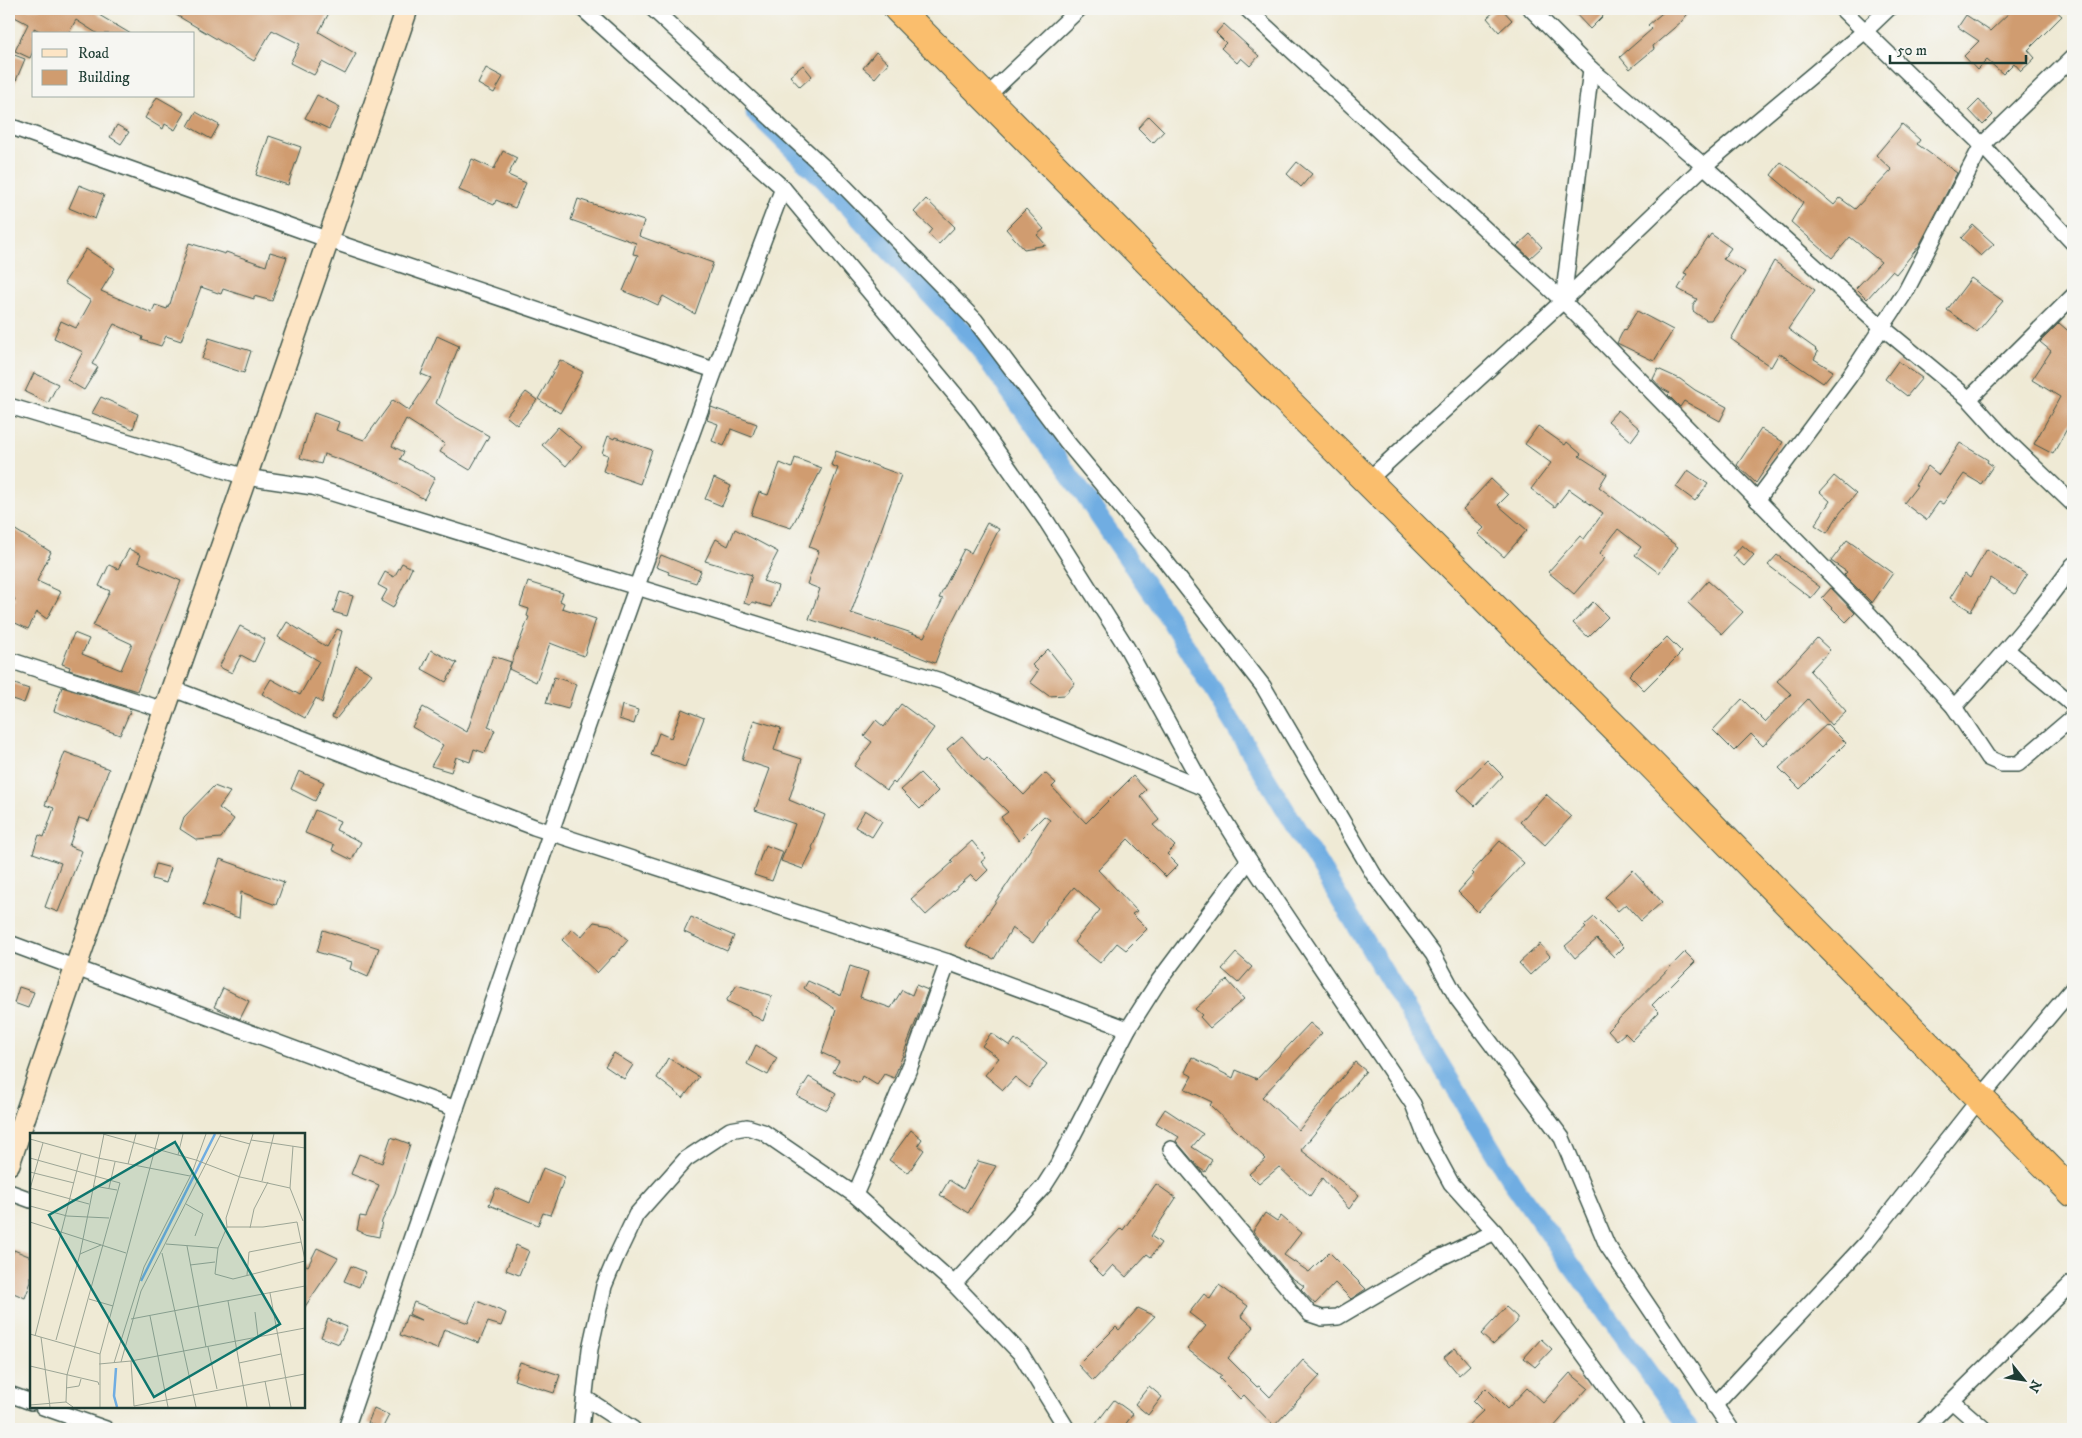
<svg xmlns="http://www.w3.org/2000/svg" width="2082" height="1438" font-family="'IM FELL DW Pica',serif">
<rect width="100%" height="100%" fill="#f6f6f2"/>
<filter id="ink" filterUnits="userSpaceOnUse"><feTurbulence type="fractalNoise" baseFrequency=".02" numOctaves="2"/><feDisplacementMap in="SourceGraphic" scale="10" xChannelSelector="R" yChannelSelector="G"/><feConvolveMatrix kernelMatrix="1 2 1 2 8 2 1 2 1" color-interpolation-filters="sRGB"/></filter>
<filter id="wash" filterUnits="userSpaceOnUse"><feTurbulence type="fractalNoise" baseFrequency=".0096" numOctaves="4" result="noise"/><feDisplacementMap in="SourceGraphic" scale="20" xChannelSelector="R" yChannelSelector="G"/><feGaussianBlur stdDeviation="1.12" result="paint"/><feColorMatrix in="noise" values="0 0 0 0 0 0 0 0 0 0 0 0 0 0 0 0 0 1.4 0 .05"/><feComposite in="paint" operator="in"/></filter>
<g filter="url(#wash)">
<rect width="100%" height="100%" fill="#efead5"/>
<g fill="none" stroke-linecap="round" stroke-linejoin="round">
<polyline stroke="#6fade2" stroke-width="19" points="755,113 825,181 977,346 1084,495 1170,620 1512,1182 1689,1429"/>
</g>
<g id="blocks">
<g fill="#d09c6f">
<polygon points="9,9 89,9 131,34 98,34 76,20 68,34 45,34 34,28 34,49 30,58 15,51 28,24 9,14"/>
<polygon points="166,9 331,9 319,32 356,54 345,74 322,62 314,75 290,63 300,44 272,30 254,61"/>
<polygon points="1497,9 1502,9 1512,20 1499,32 1487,18"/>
<polygon points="1571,9 1610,9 1590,29"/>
<polygon points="1667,9 1692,9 1681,22 1653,46 1654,49 1630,69 1620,57 1652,29 1648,25"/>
<polygon points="2013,9 2054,9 2062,16 2028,50 2035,58 2021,71 2014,63 2003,74 1987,60 1977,70 1964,56 1979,41 1958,27 1966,15 1990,31"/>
<polygon points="1224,24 1259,56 1250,66 1241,58 1237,63 1221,48 1226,43 1216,33"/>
<polygon points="876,52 888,63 875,78 863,68"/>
<polygon points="9,53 25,59 9,97"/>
<polygon points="803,65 812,76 800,87 790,76"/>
<polygon points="486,68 503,77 494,93 478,84"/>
<polygon points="317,95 340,107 329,129 305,118"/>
<polygon points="157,97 185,113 175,130 165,124 163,129 145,118"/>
<polygon points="1979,100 1993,115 1983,125 1969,110"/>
<polygon points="196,112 219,125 211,139 188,126"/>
<polygon points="1149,116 1164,131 1153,143 1138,128"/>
<polygon points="1902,124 1920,140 1917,144 1957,173 1919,246 1896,274 1892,271 1867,299 1856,288 1881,262 1850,237 1832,258 1791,222 1803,202 1771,175 1781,162 1796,173 1834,205 1840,198 1855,209 1892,170 1876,155"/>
<polygon points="117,125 129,132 121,144 110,137"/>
<polygon points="269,136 301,147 288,185 256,175"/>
<polygon points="503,151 517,158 508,175 526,183 515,208 496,200 494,205 459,190 472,159 494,169"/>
<polygon points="1297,162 1312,174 1301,187 1287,174"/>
<polygon points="79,185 104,195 95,219 69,208"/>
<polygon points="578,199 644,221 639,236 713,263 695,314 663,296 658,305 641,297 641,298 623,291 638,255 633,254 636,243 571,220"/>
<polygon points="926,199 955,227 939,244 928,234 932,229 914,212"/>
<polygon points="1026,209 1044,229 1037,235 1046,245 1024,249 1006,229"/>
<polygon points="1973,225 1994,244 1981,256 1961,238"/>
<polygon points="1530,234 1542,247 1530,258 1517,246"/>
<polygon points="1711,234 1731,248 1723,259 1745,272 1711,320 1706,320 1693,311 1693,305 1697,299 1678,289 1687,274 1684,273"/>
<polygon points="189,243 225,254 226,252 266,266 270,252 287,257 272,301 254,296 254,299 223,289 221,294 201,287 181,341 166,336 161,346 142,340 143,337 114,324 92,364 98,367 84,390 67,380 83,352 54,338 61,321 76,328 91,301 64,283 86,249 115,268 101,291 152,313 155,305 167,309 169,304 170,304"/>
<polygon points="1774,261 1815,290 1788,329 1816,349 1815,350 1818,352 1814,359 1833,371 1823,383 1779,353 1771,367 1731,339"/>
<polygon points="1971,278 2003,301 1977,332 1947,310"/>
<polygon points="1637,311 1673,330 1654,361 1617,343 1624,329 1625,330"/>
<polygon points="2059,323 2073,335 2073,418 2053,454 2034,444 2060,397 2032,380 2051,351 2040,342"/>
<polygon points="437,336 459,346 436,403 456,417 489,436 470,470 440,452 445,444 406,419 392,446 404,452 400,459 435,478 424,499 380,474 324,454 321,464 300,458 314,413 339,422 336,430 364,440 393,400 409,411 431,378 421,374"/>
<polygon points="209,338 251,351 244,373 202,359"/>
<polygon points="560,360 583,372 560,413 538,399"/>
<polygon points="1898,361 1922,378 1907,396 1885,379"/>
<polygon points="1658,369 1680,379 1695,390 1727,407 1720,421 1684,401 1680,407 1668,395 1670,393 1661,388 1653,379"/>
<polygon points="34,373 58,384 48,403 25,392"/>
<polygon points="526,392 537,400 517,425 506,416"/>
<polygon points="101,397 138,414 133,429 92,413"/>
<polygon points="711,407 757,424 752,437 731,429 724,446 712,441 718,424 707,420"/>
<polygon points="1618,410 1640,429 1631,441 1608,421"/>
<polygon points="1538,426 1565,445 1567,442 1581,454 1579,456 1607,474 1599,487 1678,547 1659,573 1635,555 1641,547 1618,529 1600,553 1605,558 1574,594 1548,572 1580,536 1584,539 1603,513 1569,489 1555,507 1531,489 1551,463 1525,444"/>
<polygon points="558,427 582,447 566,466 542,445"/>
<polygon points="1761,429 1783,442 1756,483 1737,465"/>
<polygon points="608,436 614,439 615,437 652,450 640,484 603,471 608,455 602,453"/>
<polygon points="1960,443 1988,460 1987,462 1993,466 1981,484 1964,474 1943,504 1939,502 1926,520 1904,503 1917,486 1915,485 1928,466 1939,475"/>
<polygon points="836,451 901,475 851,613 924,637 943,599 939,598 964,549 971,553 987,523 999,529 947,632 935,663 886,644 809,619 820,589 807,584 819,551 809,547 838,468 831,465"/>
<polygon points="795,458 822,468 791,528 751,515 759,492 768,495 780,463 792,468"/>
<polygon points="1688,470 1708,484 1695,501 1676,487"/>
<polygon points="1834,476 1856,494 1839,514 1827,533 1815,525 1830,501 1820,492"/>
<polygon points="714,478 731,486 722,506 705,499"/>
<polygon points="1491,479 1508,495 1498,505 1527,530 1504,557 1478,534 1484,528 1463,509"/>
<polygon points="9,526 51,552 37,581 61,592 47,619 37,612 28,629 9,620 9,608 15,599 9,595"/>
<polygon points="735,529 778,552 763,581 778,586 771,607 752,602 750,605 744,603 752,575 705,561 716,539 728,546"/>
<polygon points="1847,540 1893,573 1872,603 1844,575 1847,572 1831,561"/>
<polygon points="1742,545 1754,555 1744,566 1733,556"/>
<polygon points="129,549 141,555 138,562 181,581 137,691 69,670 70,667 62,664 74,633 89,639 82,654 121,670 132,644 93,626 110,591 99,586 109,565 118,569"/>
<polygon points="1987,549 2027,575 2015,594 1991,578 1971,611 1950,598 1965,574 1970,578"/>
<polygon points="661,555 701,571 696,583 668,574 669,572 656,567"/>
<polygon points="1777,555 1820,587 1811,598 1768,565"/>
<polygon points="402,563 412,568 393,608 381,601 387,590 378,585 385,572 394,577"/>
<polygon points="1708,581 1743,612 1722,634 1688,603"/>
<polygon points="528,582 563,593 560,601 564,603 562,608 596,619 584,656 550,643 536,682 509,669 529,617 527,616 529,609 520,606"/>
<polygon points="1831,588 1855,613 1846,622 1822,598"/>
<polygon points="340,592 353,596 347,616 333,612"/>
<polygon points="1593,602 1608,617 1588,637 1573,623"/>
<polygon points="287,622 327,647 337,629 342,631 322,703 316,698 305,718 262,694 271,679 300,695 319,661 278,637"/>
<polygon points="240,626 265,639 254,662 241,655 232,673 219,667"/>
<polygon points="1667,637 1682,652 1644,690 1629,675"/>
<polygon points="1817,638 1830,650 1810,671 1846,711 1831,725 1808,699 1763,746 1751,734 1734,751 1713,730 1742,699 1765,722 1791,694 1777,681"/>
<polygon points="1048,649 1075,683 1065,695 1049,696 1030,682 1038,671 1032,665"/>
<polygon points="431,650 457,663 446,682 422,669"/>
<polygon points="493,656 511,662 488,727 495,730 485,753 474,749 470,762 456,757 451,772 431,766 443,745 412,727 423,707 467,732"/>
<polygon points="356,665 372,674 336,719 332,717"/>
<polygon points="554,677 576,684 568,709 546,703"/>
<polygon points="9,682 29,689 24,703 9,698"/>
<polygon points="62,687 131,709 120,735 54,711"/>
<polygon points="901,704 934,728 895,784 893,782 887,790 854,766 872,742 864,736 876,720 884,727"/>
<polygon points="622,705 638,710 634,724 619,719"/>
<polygon points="682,709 704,718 685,767 651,755 659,733 671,738"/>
<polygon points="754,720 781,728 774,750 802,759 789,800 825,815 812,848 813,849 803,869 781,861 795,824 755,810 770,769 742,760"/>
<polygon points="1827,724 1846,743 1800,789 1779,768"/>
<polygon points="962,736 984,761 987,758 1024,795 1045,773 1056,783 1052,787 1086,823 1133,776 1146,790 1140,796 1159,820 1153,825 1175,846 1167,854 1178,865 1166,877 1128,839 1098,870 1137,911 1132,914 1147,929 1126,950 1117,943 1100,963 1074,942 1100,910 1074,887 1045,923 1046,924 1033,943 1012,928 994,959 966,946 1050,820 1044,816 1019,841 1001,817 1008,812 966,771 947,749"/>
<polygon points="65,752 109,769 89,821 79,818 69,846 82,851 58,912 45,907 61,863 33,853 39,835 44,837 54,808 45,805"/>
<polygon points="1487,760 1503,776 1475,806 1458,790"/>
<polygon points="299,771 324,782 315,801 291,789"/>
<polygon points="920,773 938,791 920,809 901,790"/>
<polygon points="214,786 230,792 219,808 234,819 221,838 197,840 180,829 184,817"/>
<polygon points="1546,794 1571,817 1545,845 1520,822"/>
<polygon points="315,810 340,821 336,830 361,842 352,860 332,850 334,845 305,833"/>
<polygon points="865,810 882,821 872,837 855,827"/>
<polygon points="972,841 986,858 981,862 988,870 977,881 971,875 926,915 911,899 953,862 951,860"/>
<polygon points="1500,841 1524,863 1478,912 1458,892 1474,874 1472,872"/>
<polygon points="765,845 783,852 772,881 754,875"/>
<polygon points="220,859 284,882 276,905 241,892 239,918 203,905"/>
<polygon points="156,864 171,868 166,883 152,879"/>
<polygon points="1633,870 1662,902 1641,921 1626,904 1618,911 1605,897"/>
<polygon points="691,917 734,936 727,951 684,932"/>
<polygon points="1594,917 1624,947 1614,957 1597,939 1575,958 1565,946 1586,928 1584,926"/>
<polygon points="594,922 610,925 628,940 614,957 613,956 597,973 562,940 572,929 581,937"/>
<polygon points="323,930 379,948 368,977 350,969 352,962 317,952"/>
<polygon points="1540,944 1550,956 1530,975 1519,963"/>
<polygon points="1685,952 1695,962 1652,1005 1659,1012 1632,1040 1625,1033 1617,1040 1608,1030"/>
<polygon points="1236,953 1252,967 1238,983 1222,969"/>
<polygon points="850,966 868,972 860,997 891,1008 902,990 912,995 916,985 928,990 894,1078 884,1074 877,1085 862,1076 859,1083 833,1072 839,1061 822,1053 836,1010 804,988 808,981 841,996"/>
<polygon points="1227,980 1244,999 1210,1028 1200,1017 1202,1015 1195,1009"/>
<polygon points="737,985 772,996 763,1021 750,1014 750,1012 726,1001"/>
<polygon points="19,987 34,992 28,1008 14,1003"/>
<polygon points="223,988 249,1001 240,1019 214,1007"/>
<polygon points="1310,1023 1322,1033 1262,1097 1299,1130 1355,1062 1366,1071 1301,1150 1359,1195 1349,1209 1322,1178 1310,1196 1279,1167 1259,1184 1249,1174 1266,1159 1210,1105 1212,1102 1185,1089 1192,1076 1185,1072 1192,1057 1233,1078 1236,1070 1257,1079"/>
<polygon points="991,1033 1010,1046 1015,1039 1047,1064 1029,1088 1015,1077 1003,1090 985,1075 999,1058 982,1046"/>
<polygon points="756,1045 777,1058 768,1075 747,1064"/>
<polygon points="614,1053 633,1065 624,1079 605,1066"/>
<polygon points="668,1058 699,1077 683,1098 657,1078"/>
<polygon points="809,1077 836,1093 827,1110 812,1103 812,1104 797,1096"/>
<polygon points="1165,1109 1203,1134 1192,1147 1212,1160 1205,1172 1199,1168 1176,1141 1179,1137 1156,1123"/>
<polygon points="911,1130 922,1139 918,1145 924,1150 908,1173 889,1160"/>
<polygon points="391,1137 410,1144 395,1193 382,1221 379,1237 365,1234 357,1230 360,1216 366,1217 379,1185 351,1174 359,1154 382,1163"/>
<polygon points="978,1161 996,1166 968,1213 940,1195 949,1180 963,1189"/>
<polygon points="543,1168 565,1177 550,1215 543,1213 538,1225 489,1205 496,1188 530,1203"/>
<polygon points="1156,1184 1176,1198 1151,1236 1161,1243 1151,1257 1147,1254 1126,1277 1113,1265 1103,1276 1089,1262 1121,1228 1123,1230"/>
<polygon points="1265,1213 1277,1221 1281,1216 1301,1233 1284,1255 1309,1272 1329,1252 1366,1289 1351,1299 1335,1283 1315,1304 1301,1289 1304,1286 1291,1277 1253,1231"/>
<polygon points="516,1245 529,1251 519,1275 506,1270"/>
<polygon points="317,1248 338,1258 304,1308 304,1264 308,1266"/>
<polygon points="14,1250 31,1257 31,1282 25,1298 9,1291 9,1263"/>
<polygon points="351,1266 366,1272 359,1287 344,1281"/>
<polygon points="1219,1285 1248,1306 1241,1316 1254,1327 1228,1358 1257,1387 1259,1386 1270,1397 1303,1360 1320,1376 1274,1426 1244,1395 1240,1399 1219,1378 1222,1376 1187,1349 1206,1326 1189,1313 1204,1294 1210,1299"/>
<polygon points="477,1301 506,1313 501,1326 488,1322 479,1343 444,1329 437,1349 400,1335 407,1315 421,1320 409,1314 414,1302 468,1323"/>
<polygon points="1506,1307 1517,1317 1517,1322 1493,1345 1481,1334"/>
<polygon points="1138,1308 1155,1316 1093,1381 1078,1365 1116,1327 1119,1330"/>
<polygon points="328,1319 347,1327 339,1344 321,1337"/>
<polygon points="1541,1339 1552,1349 1535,1367 1524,1358"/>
<polygon points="1455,1348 1470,1365 1459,1375 1444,1357"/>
<polygon points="520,1362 560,1375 554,1393 514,1380"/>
<polygon points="1570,1373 1588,1388 1552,1429 1464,1429 1483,1411 1473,1401 1486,1388 1507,1409 1527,1388 1543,1403"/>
<polygon points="1149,1386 1162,1397 1148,1415 1135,1404"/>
<polygon points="1114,1400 1133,1414 1122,1429 1092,1429"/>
<polygon points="374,1408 389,1415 382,1429 368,1423"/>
</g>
</g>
</g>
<g filter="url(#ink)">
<use href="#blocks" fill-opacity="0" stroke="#3e574c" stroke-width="1"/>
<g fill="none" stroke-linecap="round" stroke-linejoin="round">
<g stroke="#3e574c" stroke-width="18">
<g id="street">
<polyline points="583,9 783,188 968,410 1047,522 1127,648 1204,788 1249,860 1413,1104 1425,1135 1451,1183 1495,1232 1638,1429"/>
<polyline points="653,9 842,184 975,320 1067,442 1163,558 1263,686 1374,875 1433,954 1457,998 1562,1138 1607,1245 1731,1429"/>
<polyline points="1247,9 1563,301 1870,615 1954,707 1988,758 2002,764 2018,764 2073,717"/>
<polyline points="1531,9 1591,69"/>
<polyline points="1842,9 1982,145 2073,243"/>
<polyline points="986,97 1079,9"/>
<polyline points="9,126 329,240 714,370"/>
<polyline points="1563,301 1591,69 1704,166 1882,327 1969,399 2007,441 2073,504"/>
<polyline points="1969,399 2073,296"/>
<polyline points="9,406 246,477 313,487 941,681 1204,788"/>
<polyline points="1367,481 1563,301 1704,166 1865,31 1888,9"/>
<polyline points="1757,500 1849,377 1906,291 1982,145 2073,57"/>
<polyline points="2007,650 2073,705"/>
<polyline points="9,660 164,710"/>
<polyline points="171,688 534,827 948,962 1128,1029"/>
<path d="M 1954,707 C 1997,661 2037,616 2073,565"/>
<polyline points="9,943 456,1109"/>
<polyline points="1171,1149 1310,1314 1322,1318 1338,1317 1431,1262 1495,1232"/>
<polyline points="9,1192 31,1200"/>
<polyline points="855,1195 911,1064 948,962"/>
<polyline points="954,1284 1044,1186 1058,1164 1128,1029 1158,982 1249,860"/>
<polyline points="9,1394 31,1402"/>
<polyline points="585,1398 633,1429"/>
<polyline points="1952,1401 1984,1429"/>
<polyline points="1714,1406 1866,1243 1981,1097 2073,988"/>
<polyline points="43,1407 106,1429"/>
<path d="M 346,1429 C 489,1014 627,598 783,188"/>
<polyline points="581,1429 590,1349 604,1286 617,1255 636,1215 686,1159 730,1130 747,1127 763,1132 855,1195 954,1284 1021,1354 1067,1429"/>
<polyline points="1923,1429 2073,1282"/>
</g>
</g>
<g stroke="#3e574c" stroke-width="24">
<path id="secondary" d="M 9,1164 C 138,778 277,395 407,9"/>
</g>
<g stroke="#3e574c" stroke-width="30">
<polyline id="highway" points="898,9 1209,323 1649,762 2073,1193"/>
</g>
<use href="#street" stroke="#fff" stroke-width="15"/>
<use href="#secondary" stroke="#fde5c5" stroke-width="21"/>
<use href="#highway" stroke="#fabe6d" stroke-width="28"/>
</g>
</g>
<g transform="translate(30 1133)">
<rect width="275" height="275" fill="#efead5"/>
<path fill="none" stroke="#6fade2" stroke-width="2.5" d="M 111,148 L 185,1M 86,235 L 84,263 L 87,274"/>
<path fill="none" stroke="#9ca595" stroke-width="1" d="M 73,1 L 166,27 L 210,44 L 260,55M 223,1 L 196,85 L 197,94 L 188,115 L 185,141 L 203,146 L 275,128M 190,3 L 220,11M 0,6 L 68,25 L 160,43M 221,7 L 275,15M 263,13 L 260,55 L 273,88M 148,22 L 153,1M 0,25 L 90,50 L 37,242 L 36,269 L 43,274M 98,31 L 106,1M 0,39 L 44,50M 232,48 L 244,1M 64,53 L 87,57M 0,55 L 59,71M 79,55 L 85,29M 0,56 L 13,10M 156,71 L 173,81 L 165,103M 0,73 L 37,83 L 79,85M 0,89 L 96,120M 197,94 L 233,94 L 267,89 L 275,127M 220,95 L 224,76 L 238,49M 136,111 L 188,115M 71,112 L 50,121 L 74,1M 157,113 L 176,214M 132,120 L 166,274M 160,132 L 185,129M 217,142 L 219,119 L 271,109M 240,160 L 261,274M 59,166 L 83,173M 198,168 L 217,274M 225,179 L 228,204M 120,183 L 138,274M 101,186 L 275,153M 0,201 L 70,221M 5,203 L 51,21M 11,204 L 20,274M 26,207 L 50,121M 178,214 L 187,256M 101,228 L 104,273 L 275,241M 91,229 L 111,158 L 191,1M 84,230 L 114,134 L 162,40 L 176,1M 209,230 L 251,221M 69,231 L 101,228 L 275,195M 0,233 L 68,249 L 69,252M 235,248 L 240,274M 36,255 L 49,253 L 51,246M 0,272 L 36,269M 70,274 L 70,221 L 129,1"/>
<path fill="#0f766e" fill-opacity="0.15" stroke="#0f766e" stroke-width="2.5" d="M 145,9 L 250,191 L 124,264 L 19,82 Z"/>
<rect width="275" height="275" fill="none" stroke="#1f3d34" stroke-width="2.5"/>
</g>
<rect width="2082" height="1438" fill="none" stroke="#f6f6f2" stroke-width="30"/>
<rect x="32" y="32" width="162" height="65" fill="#f6f6f2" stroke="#a0aca6"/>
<rect x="42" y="49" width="25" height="8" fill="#fde5c5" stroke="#a0aca6"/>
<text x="78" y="58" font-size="15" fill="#1f3d34">Road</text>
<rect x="42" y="70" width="25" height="15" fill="#d09c6f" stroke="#a0aca6"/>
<text x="78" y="82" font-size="15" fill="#1f3d34">Building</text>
<g transform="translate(2024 1380) rotate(120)" stroke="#f6f6f2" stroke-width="4" paint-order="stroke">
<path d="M0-4L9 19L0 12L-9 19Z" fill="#1f3d34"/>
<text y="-8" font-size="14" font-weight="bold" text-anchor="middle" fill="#1f3d34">N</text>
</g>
<path d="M1890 55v8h136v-8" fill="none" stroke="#1f3d34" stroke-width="2.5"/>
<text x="1897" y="55" font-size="15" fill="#1f3d34" stroke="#f6f6f2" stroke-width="4" paint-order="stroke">50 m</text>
</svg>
